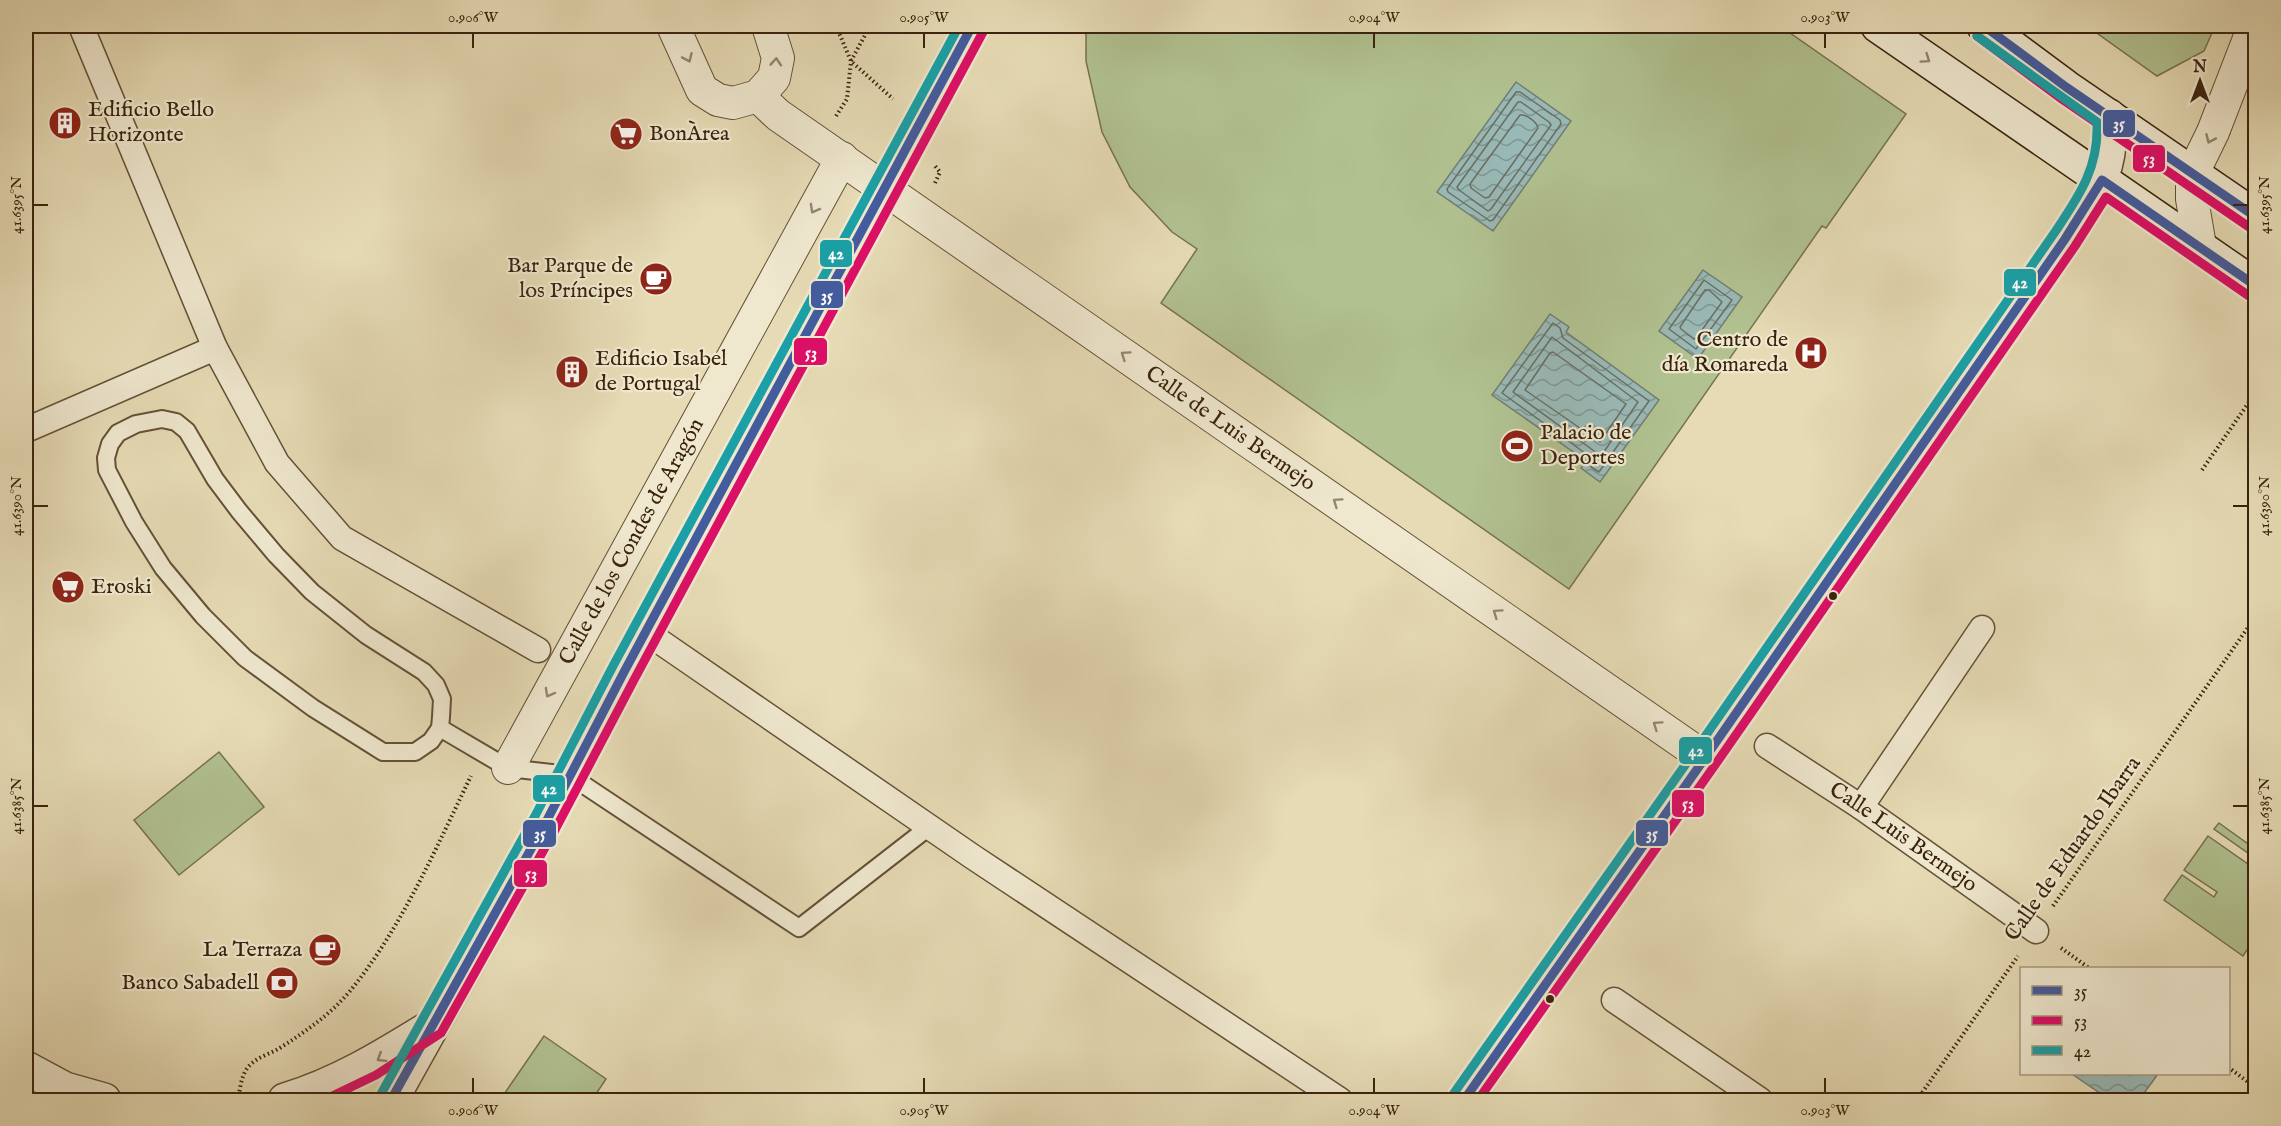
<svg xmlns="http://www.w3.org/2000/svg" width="2281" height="1126" font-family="'IM FELL English',serif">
<defs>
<pattern id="water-waves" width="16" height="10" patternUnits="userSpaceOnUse" patternTransform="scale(1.5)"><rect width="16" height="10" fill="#99b9b6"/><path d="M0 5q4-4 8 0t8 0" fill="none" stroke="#7e9692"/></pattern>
</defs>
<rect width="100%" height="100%" fill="#e6dbb5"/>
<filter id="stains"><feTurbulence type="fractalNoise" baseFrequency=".00333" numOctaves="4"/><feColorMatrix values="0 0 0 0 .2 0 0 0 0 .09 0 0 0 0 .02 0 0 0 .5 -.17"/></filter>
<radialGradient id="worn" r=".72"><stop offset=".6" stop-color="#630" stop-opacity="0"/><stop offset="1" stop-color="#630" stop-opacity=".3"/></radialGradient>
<g fill="#b1c190" stroke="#76724e" stroke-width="1.5">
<polygon points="1086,26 1780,26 1906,114 1826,228 1822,226 1569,589 1161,303 1197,249 1172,232 1130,187 1102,132 1086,61"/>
<polygon points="2087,26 2215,26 2204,51 2157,76"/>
<polygon points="219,752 264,807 179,875 134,820"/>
<polygon points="2219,823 2255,849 2255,858 2214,829"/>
<polygon points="2208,836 2255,869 2255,938 2243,956 2164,900 2182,875 2214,897 2217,892 2184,870"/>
<polygon points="544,1036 606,1079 592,1100 500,1100"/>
</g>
<g fill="url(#water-waves)" stroke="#737d72" stroke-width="1.5">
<polygon points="1516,82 1571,121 1493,231 1437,192"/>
<polygon points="1703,270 1742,297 1698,359 1659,331"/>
<polygon points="1550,314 1569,327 1566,332 1659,400 1600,482 1581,468 1586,461 1492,395"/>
<polygon points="2072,1074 2158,1074 2139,1100 2110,1100"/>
</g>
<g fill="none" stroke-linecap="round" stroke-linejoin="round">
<g stroke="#6a6e62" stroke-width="1.5">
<polygon points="1516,92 1520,92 1560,120 1561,124 1493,220 1490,221 1448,192 1447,189"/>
<polygon points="1518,102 1521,102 1549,122 1551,125 1491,209 1488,211 1459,190 1457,187"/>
<path d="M 1520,115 C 1526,114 1537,122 1538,128 L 1489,197 L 1485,198 L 1471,188 L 1470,184 Z"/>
<polygon points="1704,280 1732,300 1696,349 1669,329"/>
<polygon points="1705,290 1709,290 1722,302 1697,337 1694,339 1681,329 1680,327"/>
<polygon points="1553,323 1560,328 1563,338 1649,401 1599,472 1591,467 1591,460 1589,456 1502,393"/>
<polygon points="1552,337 1638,402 1601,456 1513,392"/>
<polygon points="1553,352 1626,404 1600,442 1525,390 1550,353"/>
</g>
<g stroke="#655137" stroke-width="20">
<g id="service">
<polygon points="162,419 176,422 187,431 215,479 239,511 276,555 312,592 366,635 424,672 436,685 442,699 441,717 440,728 431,741 415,752 383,752 313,708 245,658 203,616 163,568 134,522 107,470 106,458 110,444 118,433 136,424"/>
<polyline points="440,728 508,768 569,775 799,928 929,827"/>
</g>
</g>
<g stroke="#655137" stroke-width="27">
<g id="pedestrian">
<polyline points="81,26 215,348 277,463 342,538 538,650"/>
<polyline points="26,430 215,348"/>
<polyline points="646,632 973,857 1340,1100"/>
<path id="s1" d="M 1767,746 L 1861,807 L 2036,931"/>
<polyline points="1861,807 1982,628"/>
<polyline points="1614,1000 1760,1100"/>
</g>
</g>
<g stroke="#655137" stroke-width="34">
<g id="minor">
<polyline points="673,26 702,90 718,100 733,103 758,96 774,78 778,58 768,26"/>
<path id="s2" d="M 758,96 L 778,115 L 1705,758"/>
<polyline points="2200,246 2192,199 2192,175 2213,132 2254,26"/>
<path id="s3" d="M 508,768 L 842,158"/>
</g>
</g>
<g stroke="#655137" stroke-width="36">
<g id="tertiary">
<polyline points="26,1068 65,1089 104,1100"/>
<path d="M 285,1100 C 338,1084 382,1057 429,1028"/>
<polyline points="391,1100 546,822 624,672 972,26"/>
<path d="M 1464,1100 L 1705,758 L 2065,239 C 2094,194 2114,171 2109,116"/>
</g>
</g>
<g stroke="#3a230d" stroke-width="36">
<g id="secondary">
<polyline points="1878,26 2256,286"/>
<polyline points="1984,26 2066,87 2256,217"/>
</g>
</g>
<g stroke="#3a230d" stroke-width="4" stroke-dasharray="1.5 3" stroke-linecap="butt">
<polyline points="836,26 851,61 893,99"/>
<polyline points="836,116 847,99 851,61 870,26"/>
<polyline points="935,183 940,172 935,166"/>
<polyline points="2202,470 2256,392"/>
<polyline points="2053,906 2256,616"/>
<polyline points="2061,948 2089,968"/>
<polyline points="2228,1067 2256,1088"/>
<path d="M 238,1100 C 240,1089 241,1075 249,1066 C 257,1057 270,1054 280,1048 C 306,1031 330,1015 350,991 C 401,929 436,848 471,776"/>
<polyline points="1917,1100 2018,956"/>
</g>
<use href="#service" stroke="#efe8cf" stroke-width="16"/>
<use href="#pedestrian" stroke="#efe8cf" stroke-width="24"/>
<use href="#minor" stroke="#efe8cf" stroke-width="32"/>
<use href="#tertiary" stroke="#efe8cf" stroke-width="33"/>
<use href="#secondary" stroke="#efe8cf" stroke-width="33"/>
<g stroke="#efe8cf" stroke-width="14">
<g id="bus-1">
<polyline points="1984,26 2066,87 2256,217"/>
<polyline points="391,1100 546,822 624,672 972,26"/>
<polyline points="1464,1100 1705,758 2065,239 2102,180 2256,286"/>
</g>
</g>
<g stroke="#efe8cf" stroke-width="14">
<g id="bus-2">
<polyline points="1977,36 2059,97 2249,227"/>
<polyline points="324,1100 376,1075 441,1033 556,828 635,678 983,32"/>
<polyline points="1478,1100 1715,765 2075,246 2106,197 2249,296"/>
</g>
</g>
<g stroke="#efe8cf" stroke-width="14">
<g id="bus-3">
<path d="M 1454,1093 L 1695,751 L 2055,232 C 2079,196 2099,168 2097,122 L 1977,36"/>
<polyline points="381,1094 535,816 613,666 959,26"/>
</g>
</g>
<use href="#bus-1" stroke="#435c9e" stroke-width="9"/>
<use href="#bus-2" stroke="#dc0f66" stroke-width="9"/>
<use href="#bus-3" stroke="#1aa0a6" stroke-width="9"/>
</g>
<defs><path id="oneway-chevron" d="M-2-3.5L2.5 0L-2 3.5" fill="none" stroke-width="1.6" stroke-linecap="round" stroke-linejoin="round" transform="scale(1.5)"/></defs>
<g stroke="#94866e">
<use href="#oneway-chevron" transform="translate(688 58) rotate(66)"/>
<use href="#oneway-chevron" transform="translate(1926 59) rotate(35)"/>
<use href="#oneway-chevron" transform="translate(776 62) rotate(-86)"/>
<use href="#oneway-chevron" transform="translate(2210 139) rotate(114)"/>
<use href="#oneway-chevron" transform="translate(814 209) rotate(119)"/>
<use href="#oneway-chevron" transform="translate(1125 355) rotate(-145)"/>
<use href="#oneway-chevron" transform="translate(1337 502) rotate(-145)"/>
<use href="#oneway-chevron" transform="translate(1497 613) rotate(-145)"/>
<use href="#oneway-chevron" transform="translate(549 693) rotate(119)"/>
<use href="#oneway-chevron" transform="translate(1657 725) rotate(-145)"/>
<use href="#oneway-chevron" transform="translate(381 1058) rotate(148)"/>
</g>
<path fill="none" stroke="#3a230d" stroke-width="2" d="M 473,33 L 473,48M 924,33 L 924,48M 1374,33 L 1374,48M 1825,33 L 1825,48M 33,205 L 48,205M 2233,205 L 2248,205M 33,506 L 48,506M 2233,506 L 2248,506M 33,806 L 48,806M 2233,806 L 2248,806M 473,1078 L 473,1093M 924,1078 L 924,1093M 1374,1078 L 1374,1093M 1825,1078 L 1825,1093"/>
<defs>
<g id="building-disc" transform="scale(1.725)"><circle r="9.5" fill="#8f2418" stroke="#efe8cf"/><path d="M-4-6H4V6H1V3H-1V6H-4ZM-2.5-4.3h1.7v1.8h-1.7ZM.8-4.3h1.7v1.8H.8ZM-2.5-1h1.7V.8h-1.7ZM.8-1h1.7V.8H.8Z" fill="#fff"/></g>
<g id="supermarket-disc" transform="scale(1.725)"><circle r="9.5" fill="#8f2418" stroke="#efe8cf"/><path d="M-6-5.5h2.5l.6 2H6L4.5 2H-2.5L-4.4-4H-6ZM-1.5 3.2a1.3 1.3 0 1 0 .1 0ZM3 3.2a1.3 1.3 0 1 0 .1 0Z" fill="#fff"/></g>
<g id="cafe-disc" transform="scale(1.725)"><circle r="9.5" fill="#8f2418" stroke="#efe8cf"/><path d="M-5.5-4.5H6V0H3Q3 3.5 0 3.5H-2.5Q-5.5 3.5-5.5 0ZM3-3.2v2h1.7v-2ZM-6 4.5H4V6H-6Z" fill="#fff"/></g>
<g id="hospital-disc" transform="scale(1.725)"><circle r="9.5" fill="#8f2418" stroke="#efe8cf"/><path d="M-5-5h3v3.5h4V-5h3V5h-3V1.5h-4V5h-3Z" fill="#fff"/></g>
<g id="stadium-disc" transform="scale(1.725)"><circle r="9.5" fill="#8f2418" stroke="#efe8cf"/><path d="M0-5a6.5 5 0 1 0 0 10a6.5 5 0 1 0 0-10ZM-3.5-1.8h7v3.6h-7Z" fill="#fff"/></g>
<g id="bank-disc" transform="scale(1.725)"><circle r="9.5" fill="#8f2418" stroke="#efe8cf"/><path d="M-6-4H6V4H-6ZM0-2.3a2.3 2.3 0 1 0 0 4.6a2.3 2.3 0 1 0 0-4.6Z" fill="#fff"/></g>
</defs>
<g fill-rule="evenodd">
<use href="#building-disc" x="65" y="123"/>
<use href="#supermarket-disc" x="626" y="134"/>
<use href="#cafe-disc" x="656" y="279"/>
<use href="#hospital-disc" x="1811" y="353"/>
<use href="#building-disc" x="572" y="372"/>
<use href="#stadium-disc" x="1517" y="446"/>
<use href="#supermarket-disc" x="68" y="587"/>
<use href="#cafe-disc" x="325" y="950"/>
<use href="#bank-disc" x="282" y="983"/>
</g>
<g fill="#3a230d" stroke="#efe8cf" stroke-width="2">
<circle cx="1833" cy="596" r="5"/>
<circle cx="1550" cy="999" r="5"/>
</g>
<g text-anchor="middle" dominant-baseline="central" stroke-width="4.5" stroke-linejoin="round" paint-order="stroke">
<g font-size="22" fill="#3a230d" stroke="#efe8cf" text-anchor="start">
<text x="88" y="110">Edificio Bello<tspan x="88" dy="25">Horizonte</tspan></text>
<text x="649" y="134">BonÀrea</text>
<text x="633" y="266" text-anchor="end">Bar Parque de<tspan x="633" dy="25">los Príncipes</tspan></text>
<text x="1788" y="340" text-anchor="end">Centro de<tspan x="1788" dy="25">día Romareda</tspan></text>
<text x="595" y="359">Edificio Isabel<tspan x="595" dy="25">de Portugal</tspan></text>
<text x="1540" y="433">Palacio de<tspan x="1540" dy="25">Deportes</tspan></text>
<text x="91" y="587">Eroski</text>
<text x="302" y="950" text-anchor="end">La Terraza</text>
<text x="259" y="983" text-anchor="end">Banco Sabadell</text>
</g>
<g font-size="22" fill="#3a230d" stroke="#efe8cf">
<text stroke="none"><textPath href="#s2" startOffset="578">Calle de Luis Bermejo</textPath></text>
<text stroke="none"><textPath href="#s3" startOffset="258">Calle de los Condes de Aragón</textPath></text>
<text stroke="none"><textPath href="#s1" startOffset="164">Calle Luis Bermejo</textPath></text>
<text transform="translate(2073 849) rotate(-55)">Calle de Eduardo Ibarra</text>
</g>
</g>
<g stroke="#efe8cf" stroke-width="2">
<rect x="2102" y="109" width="34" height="29" rx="6" fill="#435c9e"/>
<rect x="2132" y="144" width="34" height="29" rx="6" fill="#dc0f66"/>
<rect x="819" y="239" width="34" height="29" rx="6" fill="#1aa0a6"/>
<rect x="2003" y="268" width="34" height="29" rx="6" fill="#1aa0a6"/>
<rect x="810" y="280" width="34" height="29" rx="6" fill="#435c9e"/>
<rect x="793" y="337" width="35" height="29" rx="6" fill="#dc0f66"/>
<rect x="1678" y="736" width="35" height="29" rx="6" fill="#1aa0a6"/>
<rect x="532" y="774" width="34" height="29" rx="6" fill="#1aa0a6"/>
<rect x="1671" y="789" width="34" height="29" rx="6" fill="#dc0f66"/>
<rect x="1635" y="819" width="34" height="28" rx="6" fill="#435c9e"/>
<rect x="522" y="819" width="35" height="29" rx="6" fill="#435c9e"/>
<rect x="513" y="859" width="35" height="29" rx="6" fill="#dc0f66"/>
</g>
<g font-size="16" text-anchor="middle" font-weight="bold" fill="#fff">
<text x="2119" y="129">35</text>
<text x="2149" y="164">53</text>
<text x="836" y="259">42</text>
<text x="2020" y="288">42</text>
<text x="827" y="301">35</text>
<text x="811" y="358">53</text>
<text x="1696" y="756">42</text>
<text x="549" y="794">42</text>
<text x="1688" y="809">53</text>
<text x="1652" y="839">35</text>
<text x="540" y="839">35</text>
<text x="531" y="879">53</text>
</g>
<rect width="2281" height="1126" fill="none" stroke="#e6dbb5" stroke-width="66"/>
<rect x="2020" y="967" width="210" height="108" fill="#efe8cf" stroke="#a79981" stroke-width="1.5"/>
<rect x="2032" y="986" width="30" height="9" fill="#435c9e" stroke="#a79981" stroke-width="1.5"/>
<text x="2074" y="997" font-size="18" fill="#3a230d">35</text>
<rect x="2032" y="1016" width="30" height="9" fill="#dc0f66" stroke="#a79981" stroke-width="1.5"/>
<text x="2074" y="1027" font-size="18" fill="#3a230d">53</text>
<rect x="2032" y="1046" width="30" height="9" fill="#1aa0a6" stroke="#a79981" stroke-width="1.5"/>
<text x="2074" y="1057" font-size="18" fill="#3a230d">42</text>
<g transform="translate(2200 81)" stroke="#efe8cf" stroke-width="4.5" paint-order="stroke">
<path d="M0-4.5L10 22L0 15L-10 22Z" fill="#3a230d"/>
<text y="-9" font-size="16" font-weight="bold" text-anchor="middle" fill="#3a230d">N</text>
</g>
<rect x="33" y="33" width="2215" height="1060" fill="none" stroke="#3a230d" stroke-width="2"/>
<g font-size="15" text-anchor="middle" fill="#3a230d">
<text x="473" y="22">0.906°W</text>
<text x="924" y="22">0.905°W</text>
<text x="1374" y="22">0.904°W</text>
<text x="1825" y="22">0.903°W</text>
<text transform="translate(16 205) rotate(-90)" y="5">41.6395°N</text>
<text transform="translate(2264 205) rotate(-90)" y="5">41.6395°N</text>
<text transform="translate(16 506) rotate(-90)" y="5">41.6390°N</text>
<text transform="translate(2264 506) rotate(-90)" y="5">41.6390°N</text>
<text transform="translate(16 806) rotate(-90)" y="5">41.6385°N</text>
<text transform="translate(2264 806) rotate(-90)" y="5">41.6385°N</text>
<text x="473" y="1115">0.906°W</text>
<text x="924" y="1115">0.905°W</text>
<text x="1374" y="1115">0.904°W</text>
<text x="1825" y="1115">0.903°W</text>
</g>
<rect width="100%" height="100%" filter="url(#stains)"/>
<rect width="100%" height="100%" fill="url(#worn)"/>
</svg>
